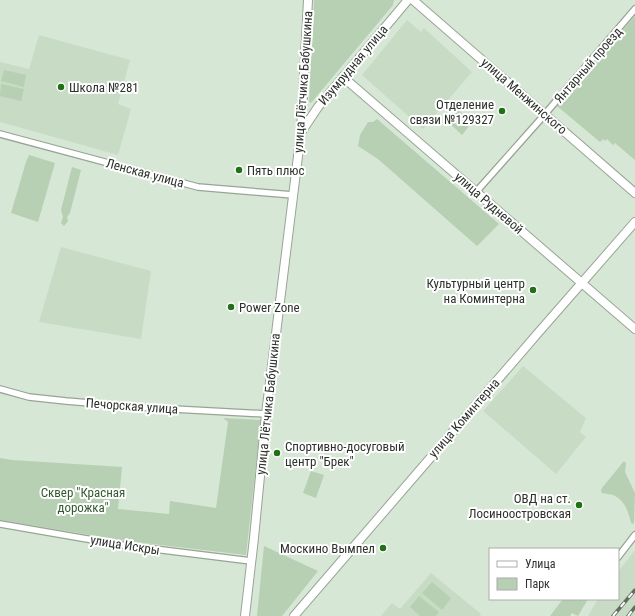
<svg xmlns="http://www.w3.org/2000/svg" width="635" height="616" font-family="'Roboto Condensed',sans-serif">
<rect width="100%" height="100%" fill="#d7e7d5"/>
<g fill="#c8dcc5">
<polygon points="407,20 421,32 424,28 472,72 423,129 362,75"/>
<polygon points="39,35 130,60 118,104 131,109 118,155 0,122 0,62 29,69"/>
<polygon points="61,247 151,271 141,339 39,322"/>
<polygon points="523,366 586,418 580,432 586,437 556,474 483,411"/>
<polygon points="635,550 635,616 588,616 598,599 618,599 618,572"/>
<polygon points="431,573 481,614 480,616 381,616 392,603 400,609"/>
</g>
<g fill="#b7cfb3">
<polygon points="314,0 394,0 393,5 311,103 309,102"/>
<polygon points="635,16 635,160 615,143 613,145 607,139 605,141 603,139 600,142 557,106"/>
<polygon points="4,70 26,75 24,87 1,81"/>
<polygon points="1,84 24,89 21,101 0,96"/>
<polygon points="457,109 472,122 462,135 447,121"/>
<polygon points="377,119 499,224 477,246 378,159 358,146 360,135 368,122 373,122"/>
<polygon points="29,155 55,163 38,222 11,213 26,162"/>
<polygon points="72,167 81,170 70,213 67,217 68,221 64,226 61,223 63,217 61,210"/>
<polygon points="223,418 261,420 246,555 127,541 0,520 0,458 12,460 122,467 118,509 169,514 170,501 216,508 228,422"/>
<path d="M 624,461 L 626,463 L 625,472 L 635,493 L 634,524 L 631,523 C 629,513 625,501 615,496 C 612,494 606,494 602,493 L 601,491 L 602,488 Z"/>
<polygon points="311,471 324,475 316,498 303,493"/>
<polygon points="264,546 318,571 282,616 257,616"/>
<polygon points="432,582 451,598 442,610 422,593"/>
<polygon points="419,596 439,612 436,616 420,616 410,607"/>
<polygon points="563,599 588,599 578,616 572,613 570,616 550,616"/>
</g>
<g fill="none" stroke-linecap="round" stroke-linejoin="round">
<g stroke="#97a594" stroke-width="8">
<g id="street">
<polyline points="0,134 198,187 293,195"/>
<polyline points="476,192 539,121 635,9"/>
<polyline points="0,389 29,397 66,401 137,407 266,414"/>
<polyline points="0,524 122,545 251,561"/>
<polyline points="618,557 635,535"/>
</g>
</g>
<g stroke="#97a594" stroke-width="10">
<g id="secondary">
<polyline points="413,0 635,193"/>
<polyline points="343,77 635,329"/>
<polyline points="302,131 318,107 408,0"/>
<polyline points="245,616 254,538 266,414 301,132 308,0"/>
<polyline points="294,616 538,333 635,222"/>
</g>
</g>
<use href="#street" stroke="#fff" stroke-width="5.5"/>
<use href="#secondary" stroke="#fff" stroke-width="8"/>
<g stroke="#626c61" stroke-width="3.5">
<g id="rail">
<polyline points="613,616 635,590"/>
<polyline points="628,616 635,607"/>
</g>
</g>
<use href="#rail" stroke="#fff" stroke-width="2" stroke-dasharray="6" stroke-linecap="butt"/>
</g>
<g fill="#227118" stroke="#fff" stroke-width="1.5">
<circle cx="61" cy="87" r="4"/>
<circle cx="502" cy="111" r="4"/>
<circle cx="239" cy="170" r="4"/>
<circle cx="533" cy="290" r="4"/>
<circle cx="231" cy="307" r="4"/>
<circle cx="277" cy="453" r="4"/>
<circle cx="579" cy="505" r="4"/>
<circle cx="383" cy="548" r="4"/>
</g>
<g text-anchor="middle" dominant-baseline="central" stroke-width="4" stroke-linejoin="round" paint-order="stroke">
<g font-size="13" fill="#2c322b" stroke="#fff">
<text transform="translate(353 65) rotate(-50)">Изумрудная улица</text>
<text transform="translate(588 65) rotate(-49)">Янтарный проезд</text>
<text transform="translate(303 82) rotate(-86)">улица Лётчика Бабушкина</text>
<text transform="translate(524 96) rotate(41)">улица Менжинского</text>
<text transform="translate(145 173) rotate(15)">Ленская улица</text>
<text transform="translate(489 203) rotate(41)">улица Рудневой</text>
<text transform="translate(268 404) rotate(-84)">улица Лётчика Бабушкина</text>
<text transform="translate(132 406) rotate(4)">Печорская улица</text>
<text transform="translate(464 418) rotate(-49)">улица Коминтерна</text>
<text transform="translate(125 545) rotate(9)">улица Искры</text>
</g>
<g font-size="13" fill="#2c322b" stroke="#fff" text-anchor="start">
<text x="69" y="87">Школа №281</text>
<text x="494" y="104" text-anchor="end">Отделение<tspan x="494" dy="15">связи №129327</tspan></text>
<text x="247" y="170">Пять плюс</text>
<text x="525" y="283" text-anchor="end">Культурный центр<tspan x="525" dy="15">на Коминтерна</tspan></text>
<text x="239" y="307">Power Zone</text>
<text x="285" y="446">Спортивно-досуговый<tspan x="285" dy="15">центр "Брек"</tspan></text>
<text x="571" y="498" text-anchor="end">ОВД на ст.<tspan x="571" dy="15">Лосиноостровская</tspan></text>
<text x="375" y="548" text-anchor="end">Москино Вымпел</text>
</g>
<g font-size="13" fill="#345a30" stroke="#fff">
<text x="83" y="492">Сквер "Красная<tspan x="83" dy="15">дорожка"</tspan></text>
</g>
</g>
<rect x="489" y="548" width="130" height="52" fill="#ffffff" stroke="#abadaa"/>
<rect x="497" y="561" width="20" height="6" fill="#ffffff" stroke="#abadaa"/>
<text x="525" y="568" font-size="12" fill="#2c322b">Улица</text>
<rect x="497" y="578" width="20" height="12" fill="#b7cfb3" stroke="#abadaa"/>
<text x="525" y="588" font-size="12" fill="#2c322b">Парк</text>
</svg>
